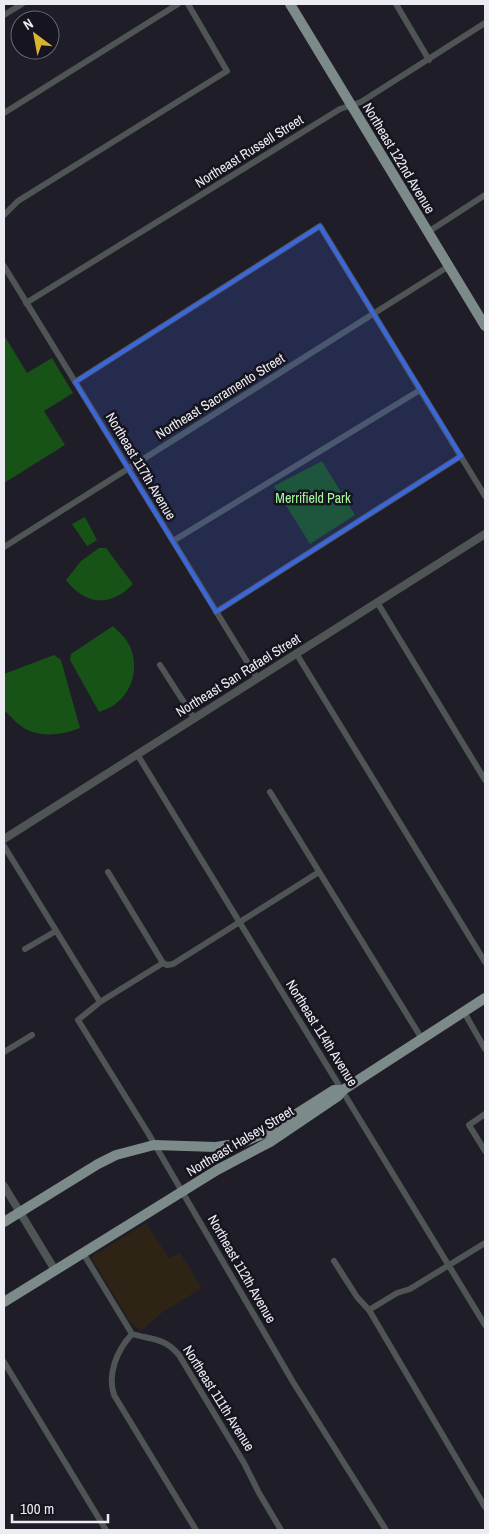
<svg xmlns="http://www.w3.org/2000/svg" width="489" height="1534" font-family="'Archivo Narrow',sans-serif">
<rect width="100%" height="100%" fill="#1f1d28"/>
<polygon fill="#2e2415" points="146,1223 169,1258 180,1253 202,1288 163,1312 141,1331 131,1323 91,1257"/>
<g fill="#175216">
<polygon points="4,335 27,373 52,358 73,393 44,411 65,445 4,483"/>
<polygon points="322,461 355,515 310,544 274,486"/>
<polygon points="85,517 97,540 87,546 72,524"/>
<path d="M 99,548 L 106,548 L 133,584 C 111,607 86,606 66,580 L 81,561 Z"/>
<path d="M 113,626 C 116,630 121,633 124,637 C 141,658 136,690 114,705 C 110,708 104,710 99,712 L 70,660 L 71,654 Z"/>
<path d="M 54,655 L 61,660 L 80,728 C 57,737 30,739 12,718 C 10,715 5,712 4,709 C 1,702 4,682 4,674 Z"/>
</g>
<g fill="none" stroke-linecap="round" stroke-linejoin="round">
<g stroke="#4e5554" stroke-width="6">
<polyline points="396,4 429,60"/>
<polyline points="4,15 22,4"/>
<polyline points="4,113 178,4"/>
<polyline points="4,215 18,201 227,71 188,4"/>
<polyline points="428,232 485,195"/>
<polyline points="4,266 257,678"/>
<polyline points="26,303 340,109 361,102 485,23"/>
<polyline points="75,382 320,226 485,496"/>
<polyline points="173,541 420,390"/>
<polyline points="4,547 449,266"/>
<polyline points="377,602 485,780"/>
<polyline points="216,612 461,456"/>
<polyline points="296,653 485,962"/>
<polyline points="160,665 194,718"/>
<polyline points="137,754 485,1325"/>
<polyline points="270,792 422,1039"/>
<polyline points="4,846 100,1002"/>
<polyline points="108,872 163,963"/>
<polyline points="25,949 56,931"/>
<polyline points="163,963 100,1002 78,1020 148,1133 293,1382 386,1530"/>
<polyline points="163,963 167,965 173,964 319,872"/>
<polyline points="464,1012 485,1049"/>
<polyline points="4,1052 32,1035"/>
<polyline points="485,1114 469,1125 485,1151"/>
<path d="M 83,1253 L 132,1334 C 152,1340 164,1337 179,1355 L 244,1463 L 259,1493 L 281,1530"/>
<polyline points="334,1261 357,1297 369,1310 485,1507"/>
<polyline points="369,1310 397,1293 410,1289 485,1243"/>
<path d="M 132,1334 C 117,1350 107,1374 114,1395 L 196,1530"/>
<polyline points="4,1362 106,1530"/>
</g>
<g stroke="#4e5554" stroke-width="8">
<polyline points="4,839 485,534"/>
<polyline points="4,1186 55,1270"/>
</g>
<g stroke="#7c8b89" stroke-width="10">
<polyline points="290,4 485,326"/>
<polyline points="4,1222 98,1164 116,1155 154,1145 216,1147 241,1143 268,1132 334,1090 343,1090"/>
<polyline points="4,1302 217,1170 270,1142 338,1096 343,1090 485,998"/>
</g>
</g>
<path fill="#3c66dc" fill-opacity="0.2" stroke="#3c66dc" stroke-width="4" stroke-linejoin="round" d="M 320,226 L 461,456 L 216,612 L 75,382 Z"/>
<g text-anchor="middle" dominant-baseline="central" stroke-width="5" stroke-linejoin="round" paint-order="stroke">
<g font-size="14" fill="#ebebf2" stroke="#16141e">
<text transform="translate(249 151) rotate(-32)">Northeast Russell Street</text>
<text transform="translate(399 158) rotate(59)">Northeast 122nd Avenue</text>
<text transform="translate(220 396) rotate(-32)">Northeast Sacramento Street</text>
<text transform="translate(141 466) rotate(59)">Northeast 117th Avenue</text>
<text transform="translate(238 675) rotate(-32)">Northeast San Rafael Street</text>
<text transform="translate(322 1033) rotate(58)">Northeast 114th Avenue</text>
<text transform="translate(240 1141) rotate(-31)">Northeast Halsey Street</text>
<text transform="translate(242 1269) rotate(60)">Northeast 112th Avenue</text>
<text transform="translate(219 1398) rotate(58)">Northeast 111th Avenue</text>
</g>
<g font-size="14" fill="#a6f7a0" stroke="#16141e">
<text x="313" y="498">Merrifield Park</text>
</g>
</g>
<rect width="489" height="1534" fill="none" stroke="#ebebf2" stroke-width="10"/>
<g transform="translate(35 35) rotate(328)"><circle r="24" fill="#16141e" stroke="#6b6a73"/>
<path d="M0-4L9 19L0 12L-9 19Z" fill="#d9b334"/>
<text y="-8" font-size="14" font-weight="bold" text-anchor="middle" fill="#ebebf2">N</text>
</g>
<path d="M12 1514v8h96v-8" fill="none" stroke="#ebebf2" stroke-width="2.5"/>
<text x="20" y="1514" font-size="15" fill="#ebebf2" stroke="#16141e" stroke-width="4" paint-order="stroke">100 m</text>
</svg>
